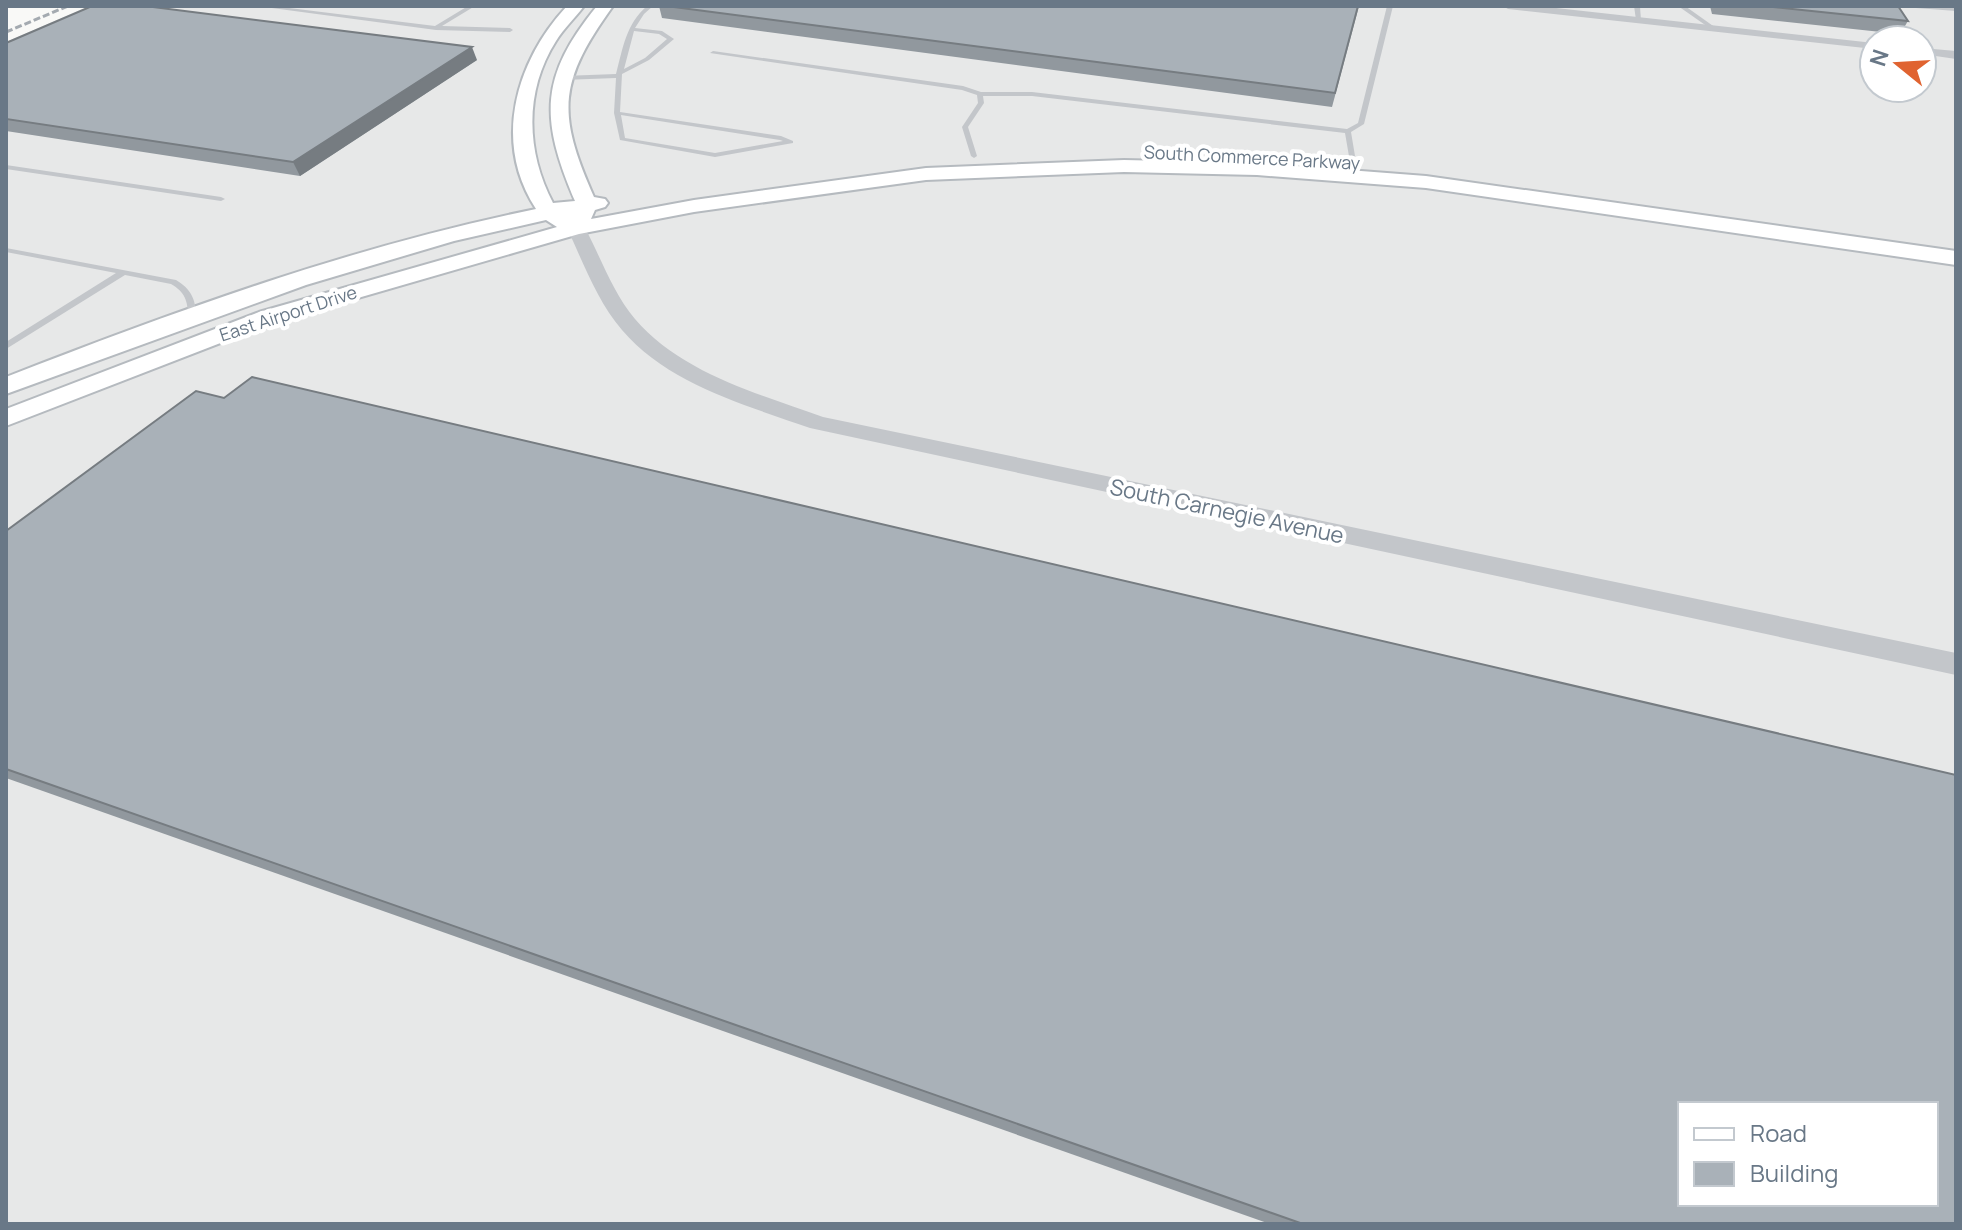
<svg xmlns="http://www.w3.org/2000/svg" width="1962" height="1230" font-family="Manrope,sans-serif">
<rect width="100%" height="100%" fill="#f9f9f7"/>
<path fill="#e7e8e8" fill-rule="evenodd" d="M 89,6 L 1956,6 L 1956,1224 L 6,1224 L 6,42 ZM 1874,40 L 1922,40 L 1922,88 L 1874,88 ZM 1680,1104 L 1936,1104 L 1936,1204 L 1680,1204 Z"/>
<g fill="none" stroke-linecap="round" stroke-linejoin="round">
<g stroke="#b5babf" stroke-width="4">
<path id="secondary" d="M 567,6 L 584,6 C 575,18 564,28 556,41 C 524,91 526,152 553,203 L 575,201 C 540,119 539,77 597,6 L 613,6 C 559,81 556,112 594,197 L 605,199 L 608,203 L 605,207 L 595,210 L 591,219 L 694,200 L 926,168 L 1124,160 L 1257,163 L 1426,176 L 1956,251 L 1956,265 L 1426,188 L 1257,175 L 1124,172 L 926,180 L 694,212 L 579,234 L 275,322 L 6,426 L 6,409 L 259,312 L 557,227 L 546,220 L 454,241 L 306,285 L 6,394 L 6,377 C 178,310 354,246 536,209 C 492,142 516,61 567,6 Z"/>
</g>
<g fill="#c3c6ca" fill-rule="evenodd">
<polygon points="257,6 273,6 435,26 468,6 475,6 442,26 510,28 513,30 510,32 436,30"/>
<path d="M 647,6 L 653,6 L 644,14 L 635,28 L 662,31 L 674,39 L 649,60 L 622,74 L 620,112 L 781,136 L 793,141 L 793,143 L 715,157 L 620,140 L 614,113 L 616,78 L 563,80 L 560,78 L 563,76 L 616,74 C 623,48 626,24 647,6 ZM 634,31 L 659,34 L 667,39 L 645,58 L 624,69 ZM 621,115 L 780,140 L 783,141 L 715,153 L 625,138 Z"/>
<polygon points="1387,6 1393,6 1364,124 1351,132 1356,162 1353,164 1350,162 1345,133 1032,96 983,96 984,103 968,127 977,156 974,158 971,156 962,127 978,103 977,95 962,90 710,53 713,51 963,86 981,92 1032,92 1347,129 1358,123"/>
<polygon points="1634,6 1640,6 1641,21 1636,20"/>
<polygon points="1678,6 1685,6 1716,28 1711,29"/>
<polygon points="1913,6 1956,7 1956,11 1916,8"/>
<polygon points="6,165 221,197 225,199 221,201 6,169"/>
<path d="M 6,248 L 176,280 C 191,289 196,299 196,317 L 192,319 L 188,317 C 188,301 185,292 171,284 L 125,275 L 6,349 L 6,342 L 116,273 L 6,252 Z"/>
</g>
<g fill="#c3c6ca" fill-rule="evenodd">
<polygon points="1503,6 1538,6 1874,43 1874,49 1508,9"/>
<polygon points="1922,48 1956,51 1956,59 1922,54"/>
</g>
<g fill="#c3c6ca" fill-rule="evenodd">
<polygon points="1947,6 1956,6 1956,12"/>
<path d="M 576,222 L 585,228 C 601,258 613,293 635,319 C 681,373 759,394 823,417 L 1956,653 L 1956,675 L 810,428 C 745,405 668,384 622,330 C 597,301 583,262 567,228 Z"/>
</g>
<use href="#secondary" fill="#fff" fill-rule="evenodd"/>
<polyline stroke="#a4aab0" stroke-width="3" stroke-dasharray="7 3" stroke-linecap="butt" points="6,32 68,6"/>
</g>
<g fill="#91989e">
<polygon points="659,6 1359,6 1332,107 662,18"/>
<polygon points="1710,6 1898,6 1908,21 1900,34 1712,14"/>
<polygon points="6,43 477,60 300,176 6,131"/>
<polygon points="224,398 1956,1224 1270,1224 6,778 6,531"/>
</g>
<polygon fill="#767c81" points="472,47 477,60 300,176 293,162"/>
<g fill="#a9b1b8" stroke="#767c81" stroke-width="2" fill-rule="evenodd">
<polygon points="92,6 145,6 472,47 293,162 6,119 6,43"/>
<polygon points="666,6 1358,6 1335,93"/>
<polygon points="1764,6 1898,6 1908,21"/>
<path d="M 252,377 L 1956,775 L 1956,1224 L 1303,1224 L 6,769 L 6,531 L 196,391 L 224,398 ZM 1680,1104 L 1936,1104 L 1936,1204 L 1680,1204 Z"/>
</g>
<g text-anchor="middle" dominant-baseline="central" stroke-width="8" stroke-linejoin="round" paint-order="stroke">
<g font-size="18" fill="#697887" stroke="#fff">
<text transform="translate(1252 157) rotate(3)">South Commerce Parkway</text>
<text transform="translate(288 313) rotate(-18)">East Airport Drive</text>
</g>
<g font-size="22" fill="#697887" stroke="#fff">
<text transform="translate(1227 511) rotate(12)">South Carnegie Avenue</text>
</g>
</g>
<rect width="1962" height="1230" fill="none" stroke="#697887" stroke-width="16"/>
<rect x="1678" y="1102" width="260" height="104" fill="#ffffff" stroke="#c3c9cf" stroke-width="2"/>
<rect x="1694" y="1128" width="40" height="12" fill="#ffffff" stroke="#c3c9cf" stroke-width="2"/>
<text x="1750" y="1142" font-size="24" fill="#697887">Road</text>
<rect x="1694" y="1162" width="40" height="24" fill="#a9b1b8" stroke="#c3c9cf" stroke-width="2"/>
<text x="1750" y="1182" font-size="24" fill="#697887">Building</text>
<g transform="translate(1898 64) rotate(288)"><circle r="38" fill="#ffffff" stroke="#c3c9cf" stroke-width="2"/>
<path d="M0-6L14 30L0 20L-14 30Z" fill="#e06330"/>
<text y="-12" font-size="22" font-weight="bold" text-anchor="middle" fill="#697887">N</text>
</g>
</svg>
